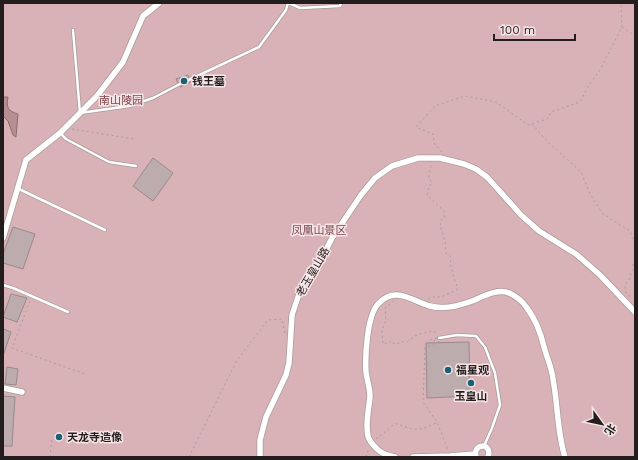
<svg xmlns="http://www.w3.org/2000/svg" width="638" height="460" font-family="'Work Sans','Noto Sans SC',sans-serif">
<rect width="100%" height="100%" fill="#f6e5e6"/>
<rect fill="#d8b2b6" x="3" y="3" width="632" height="454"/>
<path fill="#b68f92" stroke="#8a6d6f" d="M 3,97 L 8,97 C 6,108 8,111 18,114 L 16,137 L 13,135 L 8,121 L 3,116 Z"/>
<g fill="#bcacad" stroke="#998a8b">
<polygon points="188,75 191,82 180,87 176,79"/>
<polygon points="153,158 173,173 153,201 133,186"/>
<polygon points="13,227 35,234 23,269 3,263 3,254"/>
<polygon points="11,294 27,298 17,322 3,317"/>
<polygon points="3,329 11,332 3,356"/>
<polygon points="469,342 470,396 427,398 426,343"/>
<polygon points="7,367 18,369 16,385 5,384"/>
<polygon points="3,396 15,397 12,446 3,446"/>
</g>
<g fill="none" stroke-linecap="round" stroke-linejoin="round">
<g stroke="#aa9a9b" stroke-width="4">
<g id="service">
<polyline points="289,3 300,8 340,6 341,3"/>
<polyline points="73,30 80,113 129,106 153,98 178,85 259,47 286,10 288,3"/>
<polyline points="61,134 66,139 109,162 136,166"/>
<polyline points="19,189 105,230"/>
<polyline points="3,285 13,288 68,312"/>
<polyline points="439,338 457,335 476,336 485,347 495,373 500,405 492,428 484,446"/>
</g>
</g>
<g stroke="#aa9a9b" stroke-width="7">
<g id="minor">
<polyline points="3,238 26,160 60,133 97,96 123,62 143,16 159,3"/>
<polyline points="3,388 22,392"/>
<polyline points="260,457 260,440 266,417 286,375 289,363 292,315 299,294 310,273 327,248 332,238 361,195 375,178 392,166 418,158 440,158 464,164 476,169 487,177 521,215 539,231 576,254 600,275 635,312"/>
<path d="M 395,457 C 390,456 385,455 381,452 C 376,449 369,441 368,436 C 365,423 369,409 370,396 C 370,388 367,380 366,372 C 365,356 367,316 378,304 C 395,285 412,301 430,306 C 444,310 459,306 472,301 C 482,297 498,288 509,293 C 516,296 523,302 527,308 C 536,320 541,334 544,347 C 547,358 552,368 553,379 C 558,405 557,432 565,457"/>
<polyline points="413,457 450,456 475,454"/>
<path d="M 476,457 C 472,443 493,442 488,457"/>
</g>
</g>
<g stroke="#a89b9c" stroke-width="1" stroke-dasharray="2 3" stroke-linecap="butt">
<polyline points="622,27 635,36"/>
<polyline points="532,124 549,143 581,172 590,194 603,214 630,231 635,245"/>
<polyline points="72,129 134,139"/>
<polyline points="442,152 434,143 433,134 416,127 435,106 465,96 496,102 528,125 547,119 551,112 580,102 589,85 600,70 622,27 621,3"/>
<path d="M 629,297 L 629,295 L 626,293 L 625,288 L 626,283 C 630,279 631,277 631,272 L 633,270 L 633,264 L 635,261"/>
<path d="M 428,299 L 433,297 L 441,297 L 457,290 C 457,284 457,286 455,281 C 452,275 454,270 450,265 C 451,258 452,257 446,253 L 445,240 L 441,229 L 440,221 L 445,217 L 444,211 L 427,195 L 429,186 L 432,184 C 431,181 429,179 429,176 C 429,172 431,169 431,164"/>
<polyline points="30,301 12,348 85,374"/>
<polyline points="394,301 391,303 385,308 386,320 382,330 383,344 389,343 391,341 393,342 394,344 396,344 401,342 407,342 415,336 423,333 434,331 436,335"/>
<path d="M 435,338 L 439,338 L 434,339 L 434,341 L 441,342 L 440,343 L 433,344 L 425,348 C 427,343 429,340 435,338 Z"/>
<polyline points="425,348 423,402 437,422 448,450"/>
<path d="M 376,439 C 382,434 388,430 394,424 C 399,423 401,426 406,427 C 418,432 425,428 436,423"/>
<polyline points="50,457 52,437"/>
<polyline points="191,457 190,455 237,360 268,320 282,319 285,334"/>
<polyline points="366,457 369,448"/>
</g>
<use href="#service" stroke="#fff" stroke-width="2.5"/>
<use href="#minor" stroke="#fff" stroke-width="5.5"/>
</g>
<g fill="#1d5f73" stroke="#f6e5e6" stroke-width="1.5">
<circle cx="184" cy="81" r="4"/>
<circle cx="448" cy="370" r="4"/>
<circle cx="471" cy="383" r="4"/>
<circle cx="59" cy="437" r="4"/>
</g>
<g text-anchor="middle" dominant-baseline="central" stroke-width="3" stroke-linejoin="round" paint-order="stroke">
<g font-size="11" font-weight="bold" fill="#231d1e" stroke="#f6e5e6" text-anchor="start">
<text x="192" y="81">钱王墓</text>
<text x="456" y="370">福星观</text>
<text x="471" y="396" text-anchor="middle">玉皇山</text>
<text x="67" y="437">天龙寺造像</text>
</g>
<g font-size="11" fill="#7d454c" stroke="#f6e5e6">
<text x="121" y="100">南山陵园</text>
<text x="319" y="230">凤凰山景区</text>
</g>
<g font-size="11" fill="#231d1e" stroke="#f6e5e6">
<text transform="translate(313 272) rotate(-60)">老玉皇山路</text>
</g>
</g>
<rect width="638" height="460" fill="none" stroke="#231d1e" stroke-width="8"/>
<g transform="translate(602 424) rotate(123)" stroke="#f6e5e6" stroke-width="3" paint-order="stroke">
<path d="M0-3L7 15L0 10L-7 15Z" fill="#231d1e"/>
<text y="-6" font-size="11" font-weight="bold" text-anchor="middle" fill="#231d1e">北</text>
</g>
<path d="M494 34v6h81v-6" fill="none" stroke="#231d1e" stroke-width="2"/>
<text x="500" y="34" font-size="12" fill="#231d1e" stroke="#f6e5e6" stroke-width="3" paint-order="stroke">100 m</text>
</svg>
